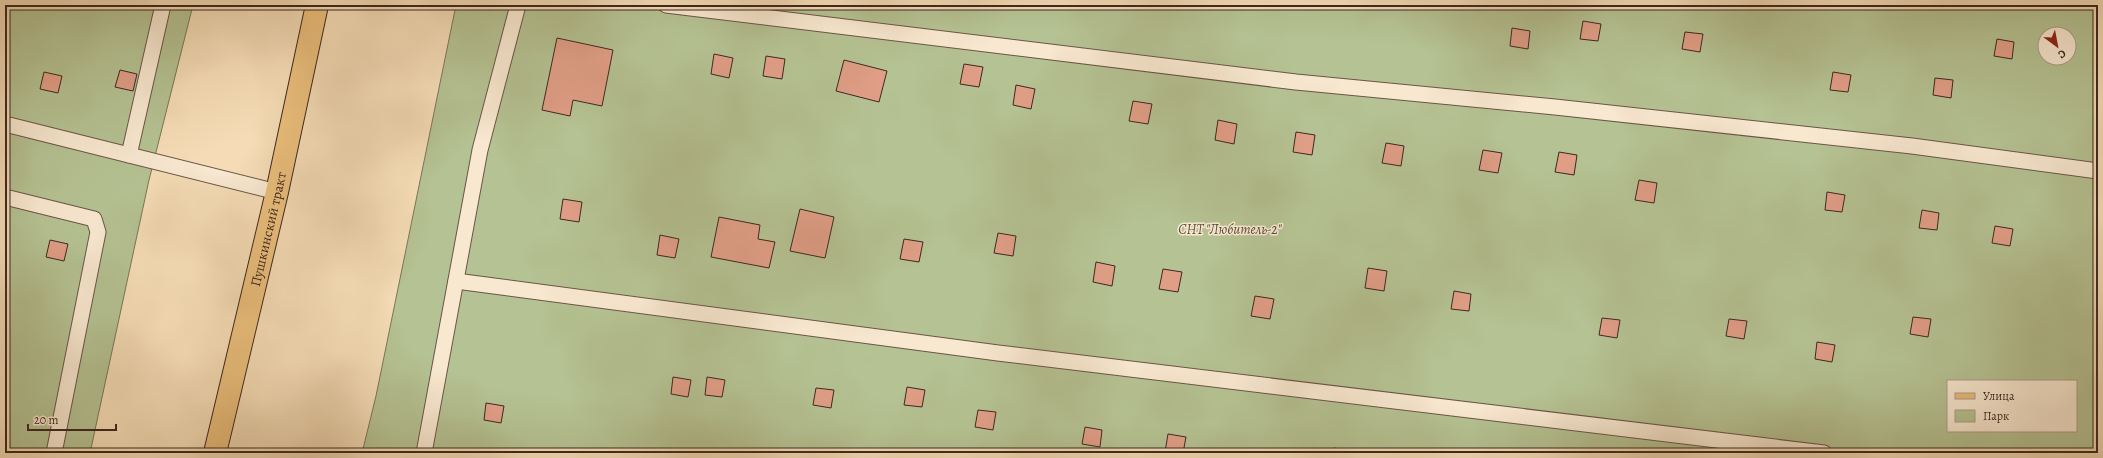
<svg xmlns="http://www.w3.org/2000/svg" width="2103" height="458" font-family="Alegreya,serif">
<rect width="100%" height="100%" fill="#f5dcb6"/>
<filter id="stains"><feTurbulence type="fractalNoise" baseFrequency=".005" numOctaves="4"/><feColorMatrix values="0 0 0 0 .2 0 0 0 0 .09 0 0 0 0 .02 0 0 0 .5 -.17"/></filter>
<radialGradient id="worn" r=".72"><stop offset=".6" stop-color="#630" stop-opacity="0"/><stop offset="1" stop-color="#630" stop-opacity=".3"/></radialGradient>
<g fill="#b5c293" stroke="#79755a" fill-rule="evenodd">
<polygon points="5,5 193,5 149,180 90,453 5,453"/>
<path d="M 456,5 L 2098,5 L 2098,453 L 362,453 L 376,396 ZM 2045,34 L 2069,34 L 2069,58 L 2045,58 ZM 1948,381 L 2076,381 L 2076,431 L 1948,431 Z"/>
</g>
<g fill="#e09e87" stroke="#3d2821">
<polygon points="1583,21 1601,24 1598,41 1580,39"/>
<polygon points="1512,28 1530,31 1528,49 1510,46"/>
<polygon points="1685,32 1703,34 1700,52 1682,49"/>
<polygon points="557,38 613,50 602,106 573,100 570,116 542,110"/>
<polygon points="1997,39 2014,42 2012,59 1994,56"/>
<polygon points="714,54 733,58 729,78 711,74"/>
<polygon points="766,56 785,59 782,79 763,76"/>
<polygon points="844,60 887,71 879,102 836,91"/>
<polygon points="964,64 983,67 979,87 960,84"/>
<polygon points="120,70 137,74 133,91 115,87"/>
<polygon points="44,72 62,76 58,93 40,89"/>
<polygon points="1833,72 1851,75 1848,92 1830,90"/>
<polygon points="1935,78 1953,80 1951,98 1933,95"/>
<polygon points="1016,85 1035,89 1031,109 1013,105"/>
<polygon points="1133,101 1152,104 1148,124 1129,121"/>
<polygon points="1218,120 1237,124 1234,144 1215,140"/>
<polygon points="1296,132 1315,135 1312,155 1293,152"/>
<polygon points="1386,143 1404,146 1401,166 1382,163"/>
<polygon points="1483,150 1502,153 1498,173 1479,170"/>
<polygon points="1559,152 1577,155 1574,175 1555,172"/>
<polygon points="1639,180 1657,183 1654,203 1635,200"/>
<polygon points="1827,192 1845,195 1842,212 1825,210"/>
<polygon points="563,199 582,202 579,222 560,219"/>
<polygon points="800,209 834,217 825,258 790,251"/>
<polygon points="1922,210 1939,213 1937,230 1919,228"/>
<polygon points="719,217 760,225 758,239 775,242 769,268 711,257"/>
<polygon points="1995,226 2013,229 2010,246 1992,243"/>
<polygon points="998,233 1016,236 1013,256 994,253"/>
<polygon points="660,235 679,239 675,258 657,255"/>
<polygon points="904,239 923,242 919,262 900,259"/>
<polygon points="50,240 68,244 64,261 46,257"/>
<polygon points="1096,262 1115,266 1112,286 1093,282"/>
<polygon points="1368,268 1387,271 1384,291 1365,288"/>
<polygon points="1163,269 1182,272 1178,292 1159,289"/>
<polygon points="1454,291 1471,294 1469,311 1451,309"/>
<polygon points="1255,296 1274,299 1270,319 1251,316"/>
<polygon points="1913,317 1931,319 1928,337 1910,334"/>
<polygon points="1602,318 1620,320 1617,338 1599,335"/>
<polygon points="1729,319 1747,321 1744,339 1726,336"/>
<polygon points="1817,342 1835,345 1832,362 1815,359"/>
<polygon points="673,377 691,380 688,397 671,394"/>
<polygon points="707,377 725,380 722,397 705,395"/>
<polygon points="907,387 925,390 922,407 904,405"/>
<polygon points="816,388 834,390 831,408 813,405"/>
<polygon points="486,403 504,406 501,423 484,420"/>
<polygon points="978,410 996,412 993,430 975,427"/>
<polygon points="1085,427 1102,430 1100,447 1082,444"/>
<polygon points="1168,434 1186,437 1183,453 1165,452"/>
<polygon points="1334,448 1352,451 1352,453 1333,453"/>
</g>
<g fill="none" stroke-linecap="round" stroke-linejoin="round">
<g stroke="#6b5546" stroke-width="17">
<g id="lane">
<polyline points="666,5 1296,82 1555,107 1912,146 2098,171"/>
<polyline points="5,124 277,192"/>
<polyline points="129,155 163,5"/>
<polyline points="5,197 94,219 98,232 54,453"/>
<polyline points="456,281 998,353 1824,453"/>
<polyline points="424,453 480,150 518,5"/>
</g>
</g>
<g stroke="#3d2821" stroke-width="24">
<g id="primary">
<path id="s1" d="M 215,453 L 277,192 L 317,5"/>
</g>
</g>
<use href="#lane" stroke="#f8e8d0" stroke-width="15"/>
<use href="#primary" stroke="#eabe7b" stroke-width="22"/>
</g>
<g text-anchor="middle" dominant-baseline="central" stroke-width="3" stroke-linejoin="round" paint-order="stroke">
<g font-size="14" fill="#3d2821" stroke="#f8e8d0">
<text stroke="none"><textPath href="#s1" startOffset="230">Пушкинский тракт</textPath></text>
</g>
<g font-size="14" font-style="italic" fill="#5b4e3e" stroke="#f8e8d0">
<text x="1230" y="229">СНТ "Любитель-2"</text>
</g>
</g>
<rect width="2103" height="458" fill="none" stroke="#f5dcb6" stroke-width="20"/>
<rect x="6" y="6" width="2091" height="446" fill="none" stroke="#3d2821" stroke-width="2"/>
<rect x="10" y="10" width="2083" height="438" fill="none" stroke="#3d2821"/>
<rect x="1947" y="380" width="130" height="52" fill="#f8e8d0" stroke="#ad9b8a"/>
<rect x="1955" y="393" width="20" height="6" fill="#eabe7b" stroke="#ad9b8a"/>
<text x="1983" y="400" font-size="12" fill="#3d2821">Улица</text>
<rect x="1955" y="410" width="20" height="12" fill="#b5c293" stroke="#ad9b8a"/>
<text x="1983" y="420" font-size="12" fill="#3d2821">Парк</text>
<g transform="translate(2057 46) rotate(148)"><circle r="19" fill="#f8e8d0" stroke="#ad9b8a"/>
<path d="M0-3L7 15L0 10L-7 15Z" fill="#8f2418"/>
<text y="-6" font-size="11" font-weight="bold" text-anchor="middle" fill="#3d2821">С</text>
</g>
<path d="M28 424v6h88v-6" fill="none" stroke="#3d2821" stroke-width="2"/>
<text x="34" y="424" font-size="12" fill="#3d2821" stroke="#f8e8d0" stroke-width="3" paint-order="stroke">20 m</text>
<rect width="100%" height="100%" filter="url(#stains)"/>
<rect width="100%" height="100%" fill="url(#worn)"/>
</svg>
